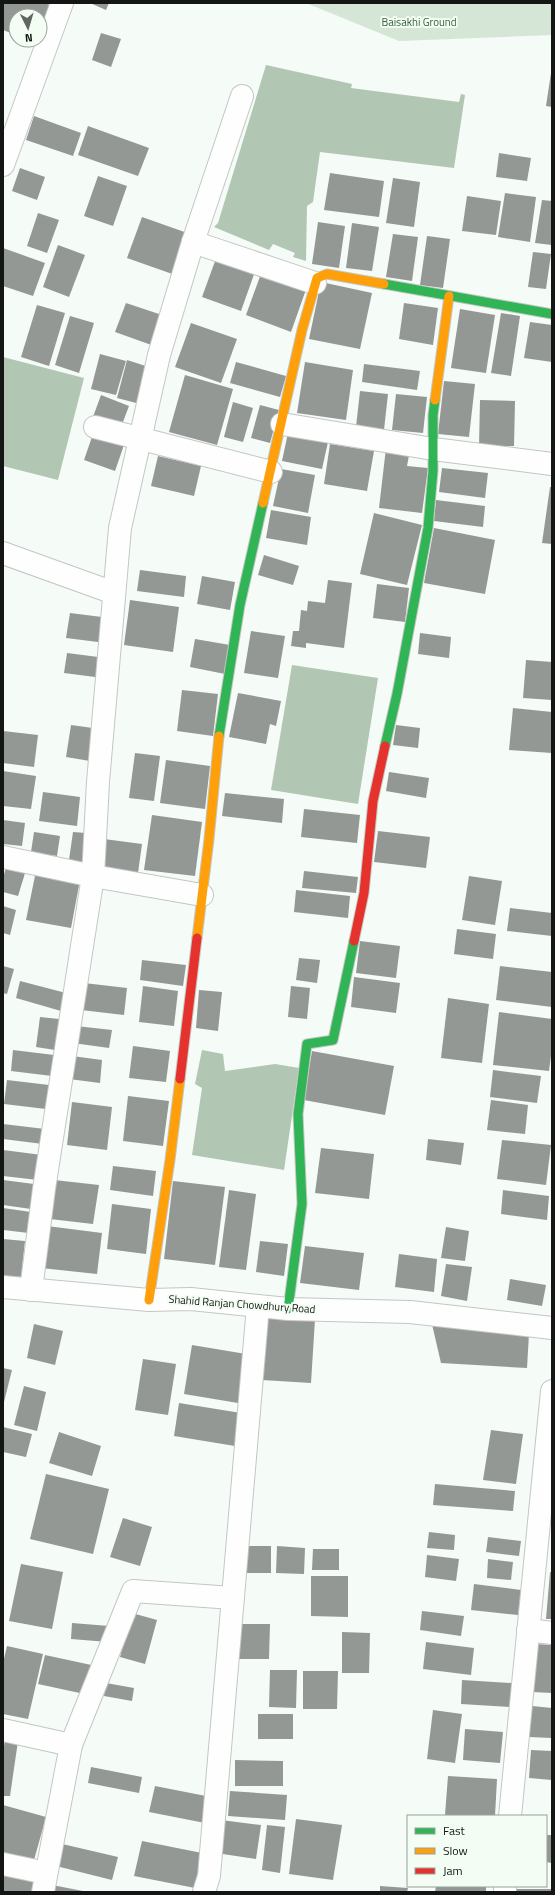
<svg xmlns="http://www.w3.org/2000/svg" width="555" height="1895" font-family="'Titillium Web',sans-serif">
<rect width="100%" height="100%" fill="#f5fbf6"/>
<polygon fill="#d5e6d6" points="306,3 552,3 552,35 399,41"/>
<g fill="#b2c6b4">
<polygon points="266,65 352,84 351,88 459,102 461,94 465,95 454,168 320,152 313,202 307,206 306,261 293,257 295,253 273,244 269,250 214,227 218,223"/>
<polygon points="3,357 84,378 58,480 3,466"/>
<polygon points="292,665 378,678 358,804 271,790"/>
<polygon points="202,1050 223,1054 225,1071 275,1064 299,1068 284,1170 192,1155 202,1088 195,1084"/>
</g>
<g fill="#949895">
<polygon points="3,3 45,3 50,5 40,28 40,16 16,16 16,35 3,30"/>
<polygon points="90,3 109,3 106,10"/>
<polygon points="101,33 121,39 111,67 92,60"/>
<polygon points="551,73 552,73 552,107 546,106"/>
<polygon points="34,116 81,133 73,156 26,140"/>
<polygon points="88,126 149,148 138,176 78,155"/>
<polygon points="499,153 531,158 527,181 496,177"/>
<polygon points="20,168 45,177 37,200 12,191"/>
<polygon points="330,173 384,181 379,217 324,210"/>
<polygon points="98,176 127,186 113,226 84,216"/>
<polygon points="393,178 420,182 414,227 386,223"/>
<polygon points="505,193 536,197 530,242 498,237"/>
<polygon points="467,196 501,201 496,235 462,231"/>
<polygon points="542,200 552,201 552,245 535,243"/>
<polygon points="38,213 59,220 47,253 27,246"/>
<polygon points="142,217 193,235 178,276 127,258"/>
<polygon points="318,222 345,226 339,268 312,264"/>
<polygon points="352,223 379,227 372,271 346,268"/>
<polygon points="393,234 418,237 412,281 386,277"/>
<polygon points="427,236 450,239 443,288 420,285"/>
<polygon points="58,245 85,255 69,297 43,287"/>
<polygon points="3,248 45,263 33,296 3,286"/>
<polygon points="533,252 551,254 546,289 528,287"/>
<polygon points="218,253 257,266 241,311 202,297"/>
<polygon points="263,268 308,284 291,332 246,315"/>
<polygon points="321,282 372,293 360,349 309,339"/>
<polygon points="126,303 168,317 157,347 115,332"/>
<polygon points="404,303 438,308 433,345 399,339"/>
<polygon points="37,305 65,313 49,366 21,357"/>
<polygon points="460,309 495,315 486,373 451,368"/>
<polygon points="501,313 520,316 511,376 491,373"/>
<polygon points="70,316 94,323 79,373 55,365"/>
<polygon points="530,322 552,325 552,362 524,358"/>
<polygon points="191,323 237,339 221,383 175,367"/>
<polygon points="100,354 126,361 116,395 91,389"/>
<polygon points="127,360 155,369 144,405 117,398"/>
<polygon points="236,362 286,376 280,397 230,383"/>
<polygon points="305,362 353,370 346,420 297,413"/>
<polygon points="364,364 420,371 417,390 362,382"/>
<polygon points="185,375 233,389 217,445 169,432"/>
<polygon points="444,381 475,384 469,437 438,434"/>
<polygon points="360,391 388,394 384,430 356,427"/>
<polygon points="396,394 427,397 423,433 392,430"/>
<polygon points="101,395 129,406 121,427 93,417"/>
<polygon points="480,400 515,401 514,446 479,446"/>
<polygon points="233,402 253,408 243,442 224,437"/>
<polygon points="260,405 279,410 270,443 251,438"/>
<polygon points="288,433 328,442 322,469 282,461"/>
<polygon points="93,434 124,445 115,471 84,460"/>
<polygon points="330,444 374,451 367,491 324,484"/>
<polygon points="386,448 410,450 407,466 428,468 422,513 379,508"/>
<polygon points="158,456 201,466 194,496 151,486"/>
<polygon points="442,468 488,473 485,498 439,492"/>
<polygon points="281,469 315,475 308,513 273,506"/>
<polygon points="550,487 552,487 552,544 542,543"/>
<polygon points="436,500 485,506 483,527 434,521"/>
<polygon points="271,510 311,517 307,545 266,538"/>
<polygon points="374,513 422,525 407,585 360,574"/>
<polygon points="434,528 495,540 485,594 424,583"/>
<polygon points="264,555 299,566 293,585 258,575"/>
<polygon points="140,570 186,576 184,597 137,591"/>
<polygon points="202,576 235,582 230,610 197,604"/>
<polygon points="328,580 352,583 344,648 306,643 306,648 291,646 293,631 299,631 301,610 307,611 308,601 325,603"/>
<polygon points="377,584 409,588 405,622 373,618"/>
<polygon points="130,600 179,607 173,652 124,645"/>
<polygon points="70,613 110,618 106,643 66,638"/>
<polygon points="251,631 285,636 278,678 244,673"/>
<polygon points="420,633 451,637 449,658 418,654"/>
<polygon points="195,639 230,645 225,674 190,667"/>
<polygon points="67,653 106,658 103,678 64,673"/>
<polygon points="526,660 552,662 552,700 523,698"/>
<polygon points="182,690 218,694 213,736 177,731"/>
<polygon points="238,693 281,701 276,726 270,724 266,744 229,737"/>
<polygon points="513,708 552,712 552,753 509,750"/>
<polygon points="71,725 100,729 96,762 66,757"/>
<polygon points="396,725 420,728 418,748 393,745"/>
<polygon points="3,731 38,735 34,767 3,763"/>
<polygon points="135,753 160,756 154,801 129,798"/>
<polygon points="166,760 210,766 205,809 160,803"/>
<polygon points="3,771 36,776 31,809 3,806"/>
<polygon points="389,772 429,778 426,798 386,791"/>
<polygon points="43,792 80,797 77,826 39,821"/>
<polygon points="225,793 284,799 282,823 222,816"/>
<polygon points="304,809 360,815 357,843 301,837"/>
<polygon points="152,815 202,822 195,876 144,870"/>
<polygon points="3,820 25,823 22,846 3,844"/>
<polygon points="378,831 430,837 426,868 374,862"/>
<polygon points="34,832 60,836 57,856 31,852"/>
<polygon points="73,832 86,833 83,862 69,860"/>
<polygon points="104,839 142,844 138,873 101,868"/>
<polygon points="7,864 26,870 18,896 3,892 3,878"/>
<polygon points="36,871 80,880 71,928 26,920"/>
<polygon points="304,871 358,877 356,893 302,888"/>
<polygon points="469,876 502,881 495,925 462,920"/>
<polygon points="296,890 350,896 348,918 294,912"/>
<polygon points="3,906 16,910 10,935 3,933"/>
<polygon points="510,908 552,913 552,936 507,931"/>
<polygon points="457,929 496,934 493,959 454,954"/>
<polygon points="360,941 400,946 396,978 356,973"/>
<polygon points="299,958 320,960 317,983 296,980"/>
<polygon points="142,960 186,965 183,986 140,980"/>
<polygon points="3,966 14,969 7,994 3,993"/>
<polygon points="500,966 552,972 552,1007 496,1000"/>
<polygon points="354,977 400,983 396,1013 351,1007"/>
<polygon points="20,981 66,993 61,1011 16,998"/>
<polygon points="84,983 127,988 124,1015 81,1010"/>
<polygon points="143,986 178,991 174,1026 139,1022"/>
<polygon points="291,986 310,988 307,1019 288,1017"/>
<polygon points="199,990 222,992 218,1031 196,1028"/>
<polygon points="448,998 489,1004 482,1063 441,1058"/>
<polygon points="499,1012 552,1019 552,1048 549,1071 493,1065"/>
<polygon points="40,1017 59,1019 55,1050 36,1047"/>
<polygon points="76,1026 112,1030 109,1048 73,1043"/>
<polygon points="133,1046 170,1051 166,1082 129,1078"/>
<polygon points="13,1050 54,1055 52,1076 11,1071"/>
<polygon points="312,1051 394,1066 385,1115 304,1100"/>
<polygon points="72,1056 102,1060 100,1083 69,1079"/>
<polygon points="493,1070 541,1076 537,1103 490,1097"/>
<polygon points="7,1080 49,1085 46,1109 4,1104"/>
<polygon points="128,1096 169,1101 163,1146 123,1141"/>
<polygon points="491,1100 528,1105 525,1134 487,1130"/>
<polygon points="72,1102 112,1107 107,1150 67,1145"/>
<polygon points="3,1124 45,1129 43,1144 3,1139"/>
<polygon points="428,1139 464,1143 461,1165 426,1160"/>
<polygon points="502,1140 551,1145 546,1185 497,1179"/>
<polygon points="321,1148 374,1154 369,1199 315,1193"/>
<polygon points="3,1150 42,1155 38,1180 3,1176"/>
<polygon points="113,1166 156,1171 153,1196 110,1190"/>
<polygon points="3,1180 34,1184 31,1209 3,1205"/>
<polygon points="54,1180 99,1185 93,1224 50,1219"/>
<polygon points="173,1181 225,1187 215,1265 164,1259"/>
<polygon points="229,1190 256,1194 246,1270 219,1267"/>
<polygon points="503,1190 549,1196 547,1220 501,1214"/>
<polygon points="112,1204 151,1209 146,1254 107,1249"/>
<polygon points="3,1208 31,1212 29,1233 3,1230"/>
<polygon points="47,1226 102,1233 97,1274 41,1268"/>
<polygon points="446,1227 469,1231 465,1261 441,1258"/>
<polygon points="3,1239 25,1241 21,1278 3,1275"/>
<polygon points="260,1241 288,1244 284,1276 256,1272"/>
<polygon points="305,1246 364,1253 359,1290 300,1283"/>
<polygon points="399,1254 437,1259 434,1292 395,1287"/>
<polygon points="446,1264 472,1267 467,1301 441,1296"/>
<polygon points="510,1279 546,1285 542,1306 507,1300"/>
<polygon points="266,1317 315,1319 311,1383 262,1380"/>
<polygon points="431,1320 529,1334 527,1368 441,1363"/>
<polygon points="34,1324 63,1331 55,1365 27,1358"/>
<polygon points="192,1345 246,1354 238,1403 184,1394"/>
<polygon points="143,1359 176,1364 168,1415 135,1410"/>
<polygon points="3,1368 12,1370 4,1402 3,1402"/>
<polygon points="24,1386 46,1392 37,1431 14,1425"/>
<polygon points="179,1403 241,1413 235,1446 174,1436"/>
<polygon points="3,1427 32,1434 26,1457 3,1452"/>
<polygon points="491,1430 523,1434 516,1484 483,1480"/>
<polygon points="59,1432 101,1446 92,1476 49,1463"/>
<polygon points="46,1474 109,1489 93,1554 30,1539"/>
<polygon points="435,1484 515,1491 513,1511 433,1505"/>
<polygon points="123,1518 152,1527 140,1566 110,1557"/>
<polygon points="429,1532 455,1535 454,1550 427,1548"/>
<polygon points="488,1537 521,1541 519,1556 486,1552"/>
<polygon points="245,1546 271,1546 271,1573 244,1573"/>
<polygon points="277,1546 305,1548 304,1574 276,1573"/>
<polygon points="313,1549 339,1549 339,1570 312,1570"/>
<polygon points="427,1555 459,1559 456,1581 425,1577"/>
<polygon points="488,1559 513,1562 511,1580 487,1578"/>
<polygon points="21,1564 63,1572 52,1629 9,1621"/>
<polygon points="550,1572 552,1572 552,1619 546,1619"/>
<polygon points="311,1576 348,1576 348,1617 311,1616"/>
<polygon points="474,1584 521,1590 518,1615 471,1610"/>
<polygon points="422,1611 464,1616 461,1636 420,1630"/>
<polygon points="132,1613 157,1620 145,1664 120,1657"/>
<polygon points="72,1623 109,1626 108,1642 71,1639"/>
<polygon points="240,1624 270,1624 269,1659 239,1659"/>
<polygon points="342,1632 370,1633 369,1673 342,1673"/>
<polygon points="426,1642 474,1648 471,1675 423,1669"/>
<polygon points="536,1644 552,1645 552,1693 532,1692"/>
<polygon points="7,1646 43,1654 28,1719 3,1714 3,1663"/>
<polygon points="45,1655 96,1666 89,1695 38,1684"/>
<polygon points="270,1670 297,1670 296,1708 269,1707"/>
<polygon points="303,1671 338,1671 337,1709 303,1709"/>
<polygon points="462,1680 512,1683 511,1707 461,1704"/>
<polygon points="106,1683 134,1688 132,1701 104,1696"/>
<polygon points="532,1706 552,1708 552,1738 529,1737"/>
<polygon points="433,1710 462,1714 455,1763 427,1759"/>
<rect x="258" y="1714" width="35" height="25"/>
<polygon points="465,1729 503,1732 500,1763 463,1760"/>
<polygon points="5,1739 18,1741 10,1796 3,1796 3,1754"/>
<polygon points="531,1750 552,1751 552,1780 529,1778"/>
<polygon points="235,1760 283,1761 283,1786 235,1786"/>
<polygon points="91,1767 142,1777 139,1793 88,1783"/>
<polygon points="448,1776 497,1779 495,1816 445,1815"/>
<polygon points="155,1786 211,1797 205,1823 149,1812"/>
<polygon points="230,1791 287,1795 285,1820 228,1816"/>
<polygon points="3,1805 46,1817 34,1860 3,1852"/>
<polygon points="296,1819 342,1825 333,1880 289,1874"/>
<polygon points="221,1820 261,1825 256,1859 216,1853"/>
<polygon points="267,1825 285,1827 280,1873 262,1870"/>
<polygon points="546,1835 552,1835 552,1863 546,1862"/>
<polygon points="142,1841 202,1853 195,1888 134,1876"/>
<polygon points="58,1843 118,1857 112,1880 52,1865"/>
<polygon points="3,1867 36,1874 33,1892 3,1892"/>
<polygon points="52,1885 83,1891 83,1892 51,1892"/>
<polygon points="380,1886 408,1888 407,1892 380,1892"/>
<polygon points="436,1886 486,1886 486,1892 435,1892"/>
<rect x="516" y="1889" width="36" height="3"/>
</g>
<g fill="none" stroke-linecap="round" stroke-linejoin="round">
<g stroke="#c3c7c3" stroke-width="24">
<g id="street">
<polyline points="3,165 62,3"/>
<polyline points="193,242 315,283"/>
<polyline points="282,424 433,449 552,464"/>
<polyline points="95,427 271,472"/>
<polyline points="3,553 114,593"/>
<polyline points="3,857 93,876 202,895"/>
<polyline points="3,1287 149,1300 191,1299 288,1309 410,1312 552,1328"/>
<polyline points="31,1290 44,1189 93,876 98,782 120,528 159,355 193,242 242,96"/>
<polyline points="528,1630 552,1633"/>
<polyline points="3,1730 71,1745 43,1892"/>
<polyline points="71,1745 133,1591 233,1598"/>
<polyline points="510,1816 552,1391"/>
<polyline points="3,1864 46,1873"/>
<polyline points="204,1892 209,1876 258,1306"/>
<polyline points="505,1892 505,1886"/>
</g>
</g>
<g stroke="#c3c7c3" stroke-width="11">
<g id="fast">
<polyline points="384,284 552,314"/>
<polyline points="219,736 240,605 263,503"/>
<polyline points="385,746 397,694 428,528 433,471 433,415 435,400"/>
<polyline points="288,1309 302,1204 298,1114 307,1044 333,1040 354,941"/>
</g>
</g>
<g stroke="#c3c7c3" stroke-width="11">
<g id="slow">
<polyline points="435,400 449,296"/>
<polyline points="263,503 302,330 317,278 327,274 384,284"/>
<polyline points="197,938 209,839 219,736"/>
<polyline points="149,1300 170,1160 180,1079"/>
</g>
</g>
<g stroke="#c3c7c3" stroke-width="11">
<g id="jam">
<polyline points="354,941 364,893 373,801 385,746"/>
<polyline points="180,1079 197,938"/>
</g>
</g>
<use href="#street" stroke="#fefefe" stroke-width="22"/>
<use href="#fast" stroke="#30b455" stroke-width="9"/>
<use href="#slow" stroke="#ff9f0a" stroke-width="9"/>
<use href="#jam" stroke="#e5322d" stroke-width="9"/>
</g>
<g text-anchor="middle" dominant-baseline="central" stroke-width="4" stroke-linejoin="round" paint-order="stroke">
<g font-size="11" fill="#39613d" stroke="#f3fdf4">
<text x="419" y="22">Baisakhi Ground</text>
</g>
<g font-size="11" fill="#131613" stroke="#f3fdf4">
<text transform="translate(242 1304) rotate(4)">Shahid Ranjan Chowdhury Road</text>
</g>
</g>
<rect width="555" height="1895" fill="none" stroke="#131613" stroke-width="8"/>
<rect x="407" y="1815" width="140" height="72" fill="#f3fdf4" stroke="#99a19a"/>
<rect x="415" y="1828" width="20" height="6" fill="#30b455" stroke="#99a19a"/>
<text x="443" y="1835" font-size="12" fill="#131613">Fast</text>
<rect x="415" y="1848" width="20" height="6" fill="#ff9f0a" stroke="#99a19a"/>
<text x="443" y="1855" font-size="12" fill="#131613">Slow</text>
<rect x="415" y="1868" width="20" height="6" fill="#e5322d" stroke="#99a19a"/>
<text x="443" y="1875" font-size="12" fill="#131613">Jam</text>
<g transform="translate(28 28) rotate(175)"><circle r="19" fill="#f3fdf4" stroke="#99a19a"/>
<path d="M0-3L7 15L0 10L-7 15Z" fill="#626662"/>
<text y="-6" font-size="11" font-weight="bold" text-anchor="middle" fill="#131613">N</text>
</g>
</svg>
